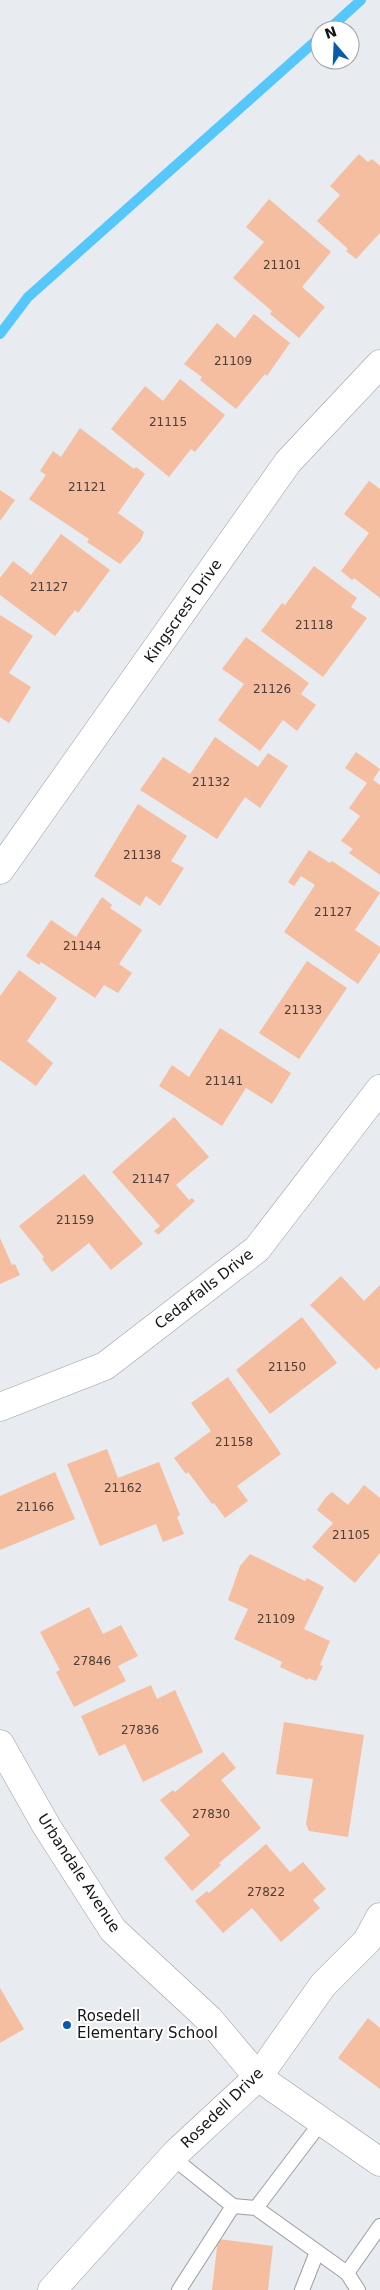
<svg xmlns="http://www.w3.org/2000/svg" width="380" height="2290" font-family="'DejaVu Sans',sans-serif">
<rect width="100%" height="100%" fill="#e8ebef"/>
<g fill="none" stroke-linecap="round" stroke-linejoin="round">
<g stroke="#56c7fb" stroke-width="10">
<polyline points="328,30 361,0"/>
<polyline points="0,334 28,297 320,37"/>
</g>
</g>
<g fill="#f5bea0">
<polygon points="359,154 368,162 372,159 380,166 380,233 356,259 346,251 348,249 317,221 340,195 330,186"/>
<polygon points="269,199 331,252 302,287 325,307 299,338 270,314 272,311 233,278 264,242 246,227"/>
<polygon points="254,314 290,343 267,376 265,374 236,409 200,380 202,377 184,364 217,323 235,338"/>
<polygon points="180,379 225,415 195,452 191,449 169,477 111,429 145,386 163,401"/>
<polygon points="80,428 134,469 136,467 145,474 118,513 144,532 141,540 120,564 87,542 89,539 29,499 46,475 40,471 53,451 61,457"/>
<polygon points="369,481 380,489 380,598 354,578 352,580 341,571 369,533 344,514"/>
<polygon points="0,490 15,500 0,521"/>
<polygon points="61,534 110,570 78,613 75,610 55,636 0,595 0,578 13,561 31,575"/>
<polygon points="314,566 357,598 351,607 367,618 323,677 261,631 282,603 285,605"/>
<polygon points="0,615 33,636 9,673 31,687 9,723 0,717"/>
<polygon points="246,637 309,683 301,694 316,705 297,731 283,720 260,751 218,720 244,684 222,669"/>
<polygon points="215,737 258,767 268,753 288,766 260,808 245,797 217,839 140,790 163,757 190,774"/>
<polygon points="356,752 380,769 373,780 380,785 380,875 349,853 353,849 341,841 360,816 349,808 367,783 345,768"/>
<polygon points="138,804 187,836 171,861 184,868 160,906 146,896 140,906 94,876"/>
<polygon points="309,850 330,863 332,861 380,893 355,930 380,947 380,952 358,984 284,932 315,885 301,876 294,886 288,882"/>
<polygon points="102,897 112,905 110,908 142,930 119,964 132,973 118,993 104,985 95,998 41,962 39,965 26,956 51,920 76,937"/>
<polygon points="307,961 347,988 299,1059 259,1033"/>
<polygon points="19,970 57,998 27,1041 53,1063 36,1086 0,1060 0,996"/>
<polygon points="220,1028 291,1073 272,1104 246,1088 222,1126 159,1086 172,1065 189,1077"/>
<polygon points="174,1117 209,1157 176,1185 189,1200 192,1198 195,1201 158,1235 154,1231 160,1226 112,1172"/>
<polygon points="84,1174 143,1244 111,1270 89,1243 52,1272 42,1259 44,1257 19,1226"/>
<polygon points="0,1238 12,1265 15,1264 20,1275 0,1284"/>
<polygon points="341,1276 364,1301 380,1285 380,1367 376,1370 310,1305"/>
<polygon points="302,1317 337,1363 270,1414 236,1370"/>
<polygon points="228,1377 281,1454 237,1486 248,1501 225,1518 214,1503 212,1504 188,1472 186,1474 174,1458 211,1431 191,1403"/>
<polygon points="107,1449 118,1478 159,1462 180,1515 177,1517 184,1534 163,1542 156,1524 100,1546 67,1464"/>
<polygon points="55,1472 75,1519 0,1550 0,1496"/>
<polygon points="364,1485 380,1498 380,1553 355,1583 312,1547 333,1523 317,1510 326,1497 332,1492 348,1505"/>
<polygon points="250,1554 305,1581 307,1578 324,1587 304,1629 330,1641 320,1665 323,1666 316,1681 308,1678 308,1680 280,1667 282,1662 234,1639 248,1609 228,1600 240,1566"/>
<polygon points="89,1607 103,1634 121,1625 138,1656 118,1666 126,1681 74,1707 56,1672 60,1670 40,1632"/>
<polygon points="151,1685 157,1699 175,1690 203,1752 143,1782 125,1744 99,1756 81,1716"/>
<polygon points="284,1722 364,1735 348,1837 309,1831 306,1824 313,1779 276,1774"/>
<polygon points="223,1752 236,1768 221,1780 261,1828 219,1863 221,1865 192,1891 164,1858 190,1835 160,1800 173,1790 175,1792"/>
<polygon points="266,1844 290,1872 303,1862 326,1889 313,1900 320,1908 281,1942 252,1908 223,1933 195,1901 207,1891 209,1893"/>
<polygon points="0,1988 24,2029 0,2043"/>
<polygon points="368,2018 380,2028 380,2089 338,2058"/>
<polygon points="218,2239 273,2246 268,2290 212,2290"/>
</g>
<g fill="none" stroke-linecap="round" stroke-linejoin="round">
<g stroke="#9b9ea2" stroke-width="16">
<g id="lane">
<polyline points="172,2157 233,2206 256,2208 347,2273 358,2290"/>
<polyline points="256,2208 322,2121"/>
<polyline points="347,2273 380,2226"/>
<polyline points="179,2290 233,2206"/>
<polyline points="302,2290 317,2252"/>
</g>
</g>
<g stroke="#9b9ea2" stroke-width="29">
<g id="street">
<polyline points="0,870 288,462 380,364"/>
<polyline points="0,1407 105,1366 257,1249 380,1089"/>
<polyline points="0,1744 47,1827 113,1930 210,2020 258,2077 380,2162"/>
<polyline points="52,2290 177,2152 258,2077 323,1985 367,1941 380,1917"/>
</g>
</g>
<use href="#lane" stroke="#fff" stroke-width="14"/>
<use href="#street" stroke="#fff" stroke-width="28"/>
</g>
<circle fill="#095ba9" stroke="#fff" stroke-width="2" cx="67" cy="2025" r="5"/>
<g text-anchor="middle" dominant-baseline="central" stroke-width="4" stroke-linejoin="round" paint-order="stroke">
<g font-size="12" fill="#4c3e38">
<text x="282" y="265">21101</text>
<text x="233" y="361">21109</text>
<text x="168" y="422">21115</text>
<text x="87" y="487">21121</text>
<text x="49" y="587">21127</text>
<text x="314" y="625">21118</text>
<text x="272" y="689">21126</text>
<text x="211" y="782">21132</text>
<text x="142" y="855">21138</text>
<text x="333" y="912">21127</text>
<text x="82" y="946">21144</text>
<text x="303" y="1010">21133</text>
<text x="224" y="1081">21141</text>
<text x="151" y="1179">21147</text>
<text x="75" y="1220">21159</text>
<text x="287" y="1367">21150</text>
<text x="234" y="1442">21158</text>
<text x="123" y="1488">21162</text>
<text x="35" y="1507">21166</text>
<text x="351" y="1535">21105</text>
<text x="276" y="1619">21109</text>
<text x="92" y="1661">27846</text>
<text x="140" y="1730">27836</text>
<text x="211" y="1814">27830</text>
<text x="266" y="1892">27822</text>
</g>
<g font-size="15" fill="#131416" stroke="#fff">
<text transform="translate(183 611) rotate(-55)">Kingscrest Drive</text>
<text transform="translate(204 1289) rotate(-38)">Cedarfalls Drive</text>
<text transform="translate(79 1873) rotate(57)">Urbandale Avenue</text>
<text transform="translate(222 2108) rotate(-44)">Rosedell Drive</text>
</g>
<g font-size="15" fill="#131416" stroke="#fff" text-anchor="start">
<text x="77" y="2016">Rosedell<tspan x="77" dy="17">Elementary School</tspan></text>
</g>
</g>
<g transform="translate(335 45) rotate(341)"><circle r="24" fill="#ffffff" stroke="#a1a1a2"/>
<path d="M0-4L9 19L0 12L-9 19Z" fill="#095ba9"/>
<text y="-8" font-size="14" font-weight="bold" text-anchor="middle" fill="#131416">N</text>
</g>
</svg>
